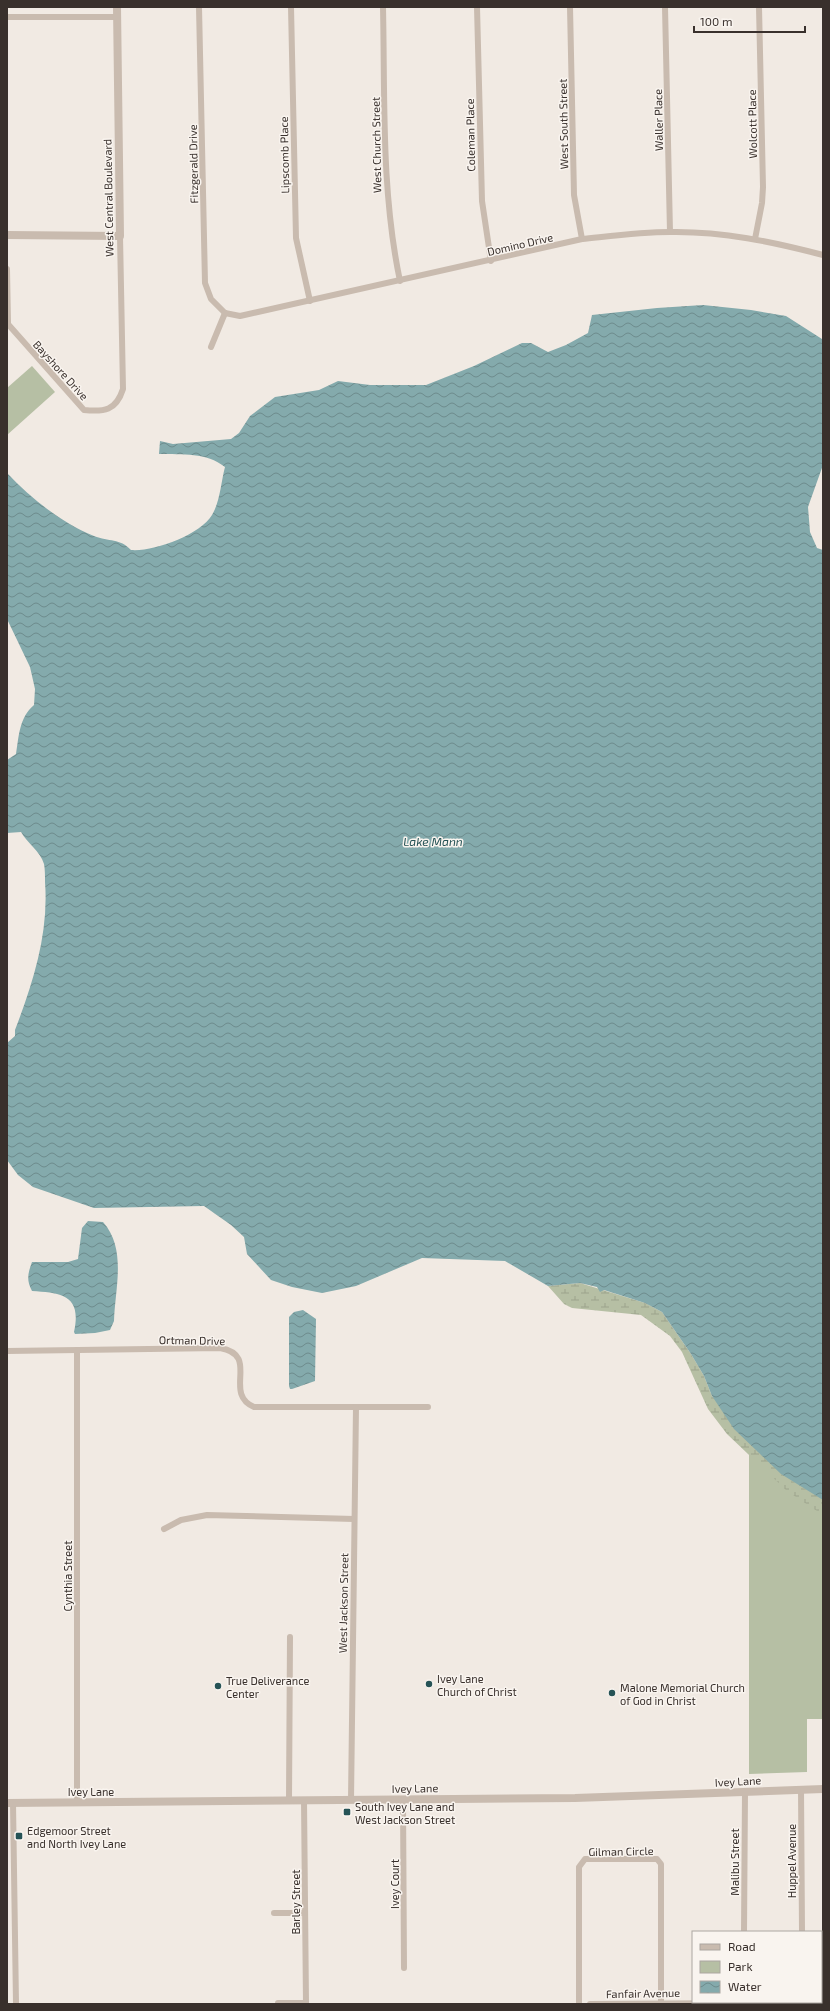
<svg xmlns="http://www.w3.org/2000/svg" width="830" height="2011" font-family="'Exo 2',sans-serif">
<defs>
<pattern id="wetland-marsh" width="20" height="14" patternUnits="userSpaceOnUse"><rect width="20" height="14" fill="#b6bfa4"/><path d="M1 5h8M5 5V1M11 12h8M15 12V8" fill="none" stroke="#9da48d"/></pattern>
<pattern id="water-waves" width="16" height="10" patternUnits="userSpaceOnUse"><rect width="16" height="10" fill="#84aaac"/><path d="M0 5q4-4 8 0t8 0" fill="none" stroke="#6d8b8c"/></pattern>
</defs>
<rect width="100%" height="100%" fill="#f1eae3"/>
<g fill="#b6bfa4">
<polygon points="32,366 55,392 7,435 7,388"/>
<polygon points="749,887 823,887 823,1719 807,1719 807,1772 749,1774"/>
</g>
<polygon fill="url(#wetland-marsh)" points="580,1283 645,1303 662,1312 691,1354 704,1376 712,1396 781,1474 823,1500 823,1515 787,1491 727,1434 708,1409 682,1352 670,1336 641,1315 572,1308 564,1304 548,1286"/>
<g fill="url(#water-waves)">
<path d="M 703,305 L 751,310 L 786,316 L 822,339 L 823,344 L 823,465 L 808,507 L 810,532 L 817,548 L 823,550 L 823,1500 L 781,1474 L 734,1429 L 712,1396 L 704,1376 L 691,1354 L 662,1312 L 645,1303 L 604,1290 L 600,1292 L 597,1287 L 580,1283 L 548,1286 L 505,1261 L 422,1258 L 356,1286 L 322,1293 L 292,1287 L 271,1280 L 247,1254 L 244,1237 L 231,1225 L 204,1206 L 94,1208 L 33,1187 L 18,1175 L 7,1160 L 7,1043 L 15,1036 L 15,1030 C 33,983 49,933 45,882 C 45,876 45,869 44,864 C 40,851 27,843 21,832 L 7,833 L 7,760 L 16,754 C 19,736 19,718 34,705 L 35,689 L 30,667 L 7,619 L 7,473 C 32,499 60,522 94,536 C 109,542 120,538 131,550 C 153,552 200,535 212,515 C 220,502 221,482 225,467 C 206,452 183,455 159,454 L 160,441 L 173,444 L 231,439 L 239,433 L 250,416 L 275,397 L 319,390 L 338,381 L 370,385 L 426,385 L 474,366 L 522,343 L 531,343 L 548,352 L 566,345 L 588,333 L 592,315 L 657,308 Z"/>
<path d="M 88,1221 L 103,1222 C 127,1249 115,1288 114,1321 L 110,1330 L 95,1333 L 75,1334 L 74,1332 C 82,1295 62,1293 32,1291 C 26,1280 28,1273 32,1262 L 68,1262 L 78,1259 L 82,1228 Z"/>
<polygon points="303,1310 316,1319 315,1381 292,1389 290,1389 289,1386 289,1317 294,1312"/>
</g>
<g fill="none" stroke-linecap="round" stroke-linejoin="round">
<g stroke="#c9bbaf" stroke-width="6">
<polyline points="199,7 205,283 211,299 225,313"/>
<polyline points="291,7 296,238 310,301"/>
<path d="M 383,7 C 385,98 381,191 400,281"/>
<polyline points="477,7 482,201 491,261"/>
<polyline points="570,7 574,195 582,239"/>
<polyline points="665,7 670,232"/>
<polyline points="7,17 117,17"/>
<polyline points="755,239 762,203 763,187 759,7"/>
<polyline points="7,269 8,323"/>
<path d="M 225,313 L 240,316 L 582,239 C 611,236 640,232 670,232 C 722,231 773,242 823,255"/>
<path d="M 7,323 L 84,410 C 104,412 116,411 123,389 L 120,236"/>
<polyline points="211,347 225,313"/>
<polyline points="77,1350 77,1802"/>
<path d="M 7,1351 L 220,1348 C 261,1355 222,1393 254,1407 L 428,1407"/>
<polyline points="164,1529 181,1520 207,1515 354,1519"/>
<polyline points="801,1789 802,1932"/>
<polyline points="403,1799 404,1968"/>
<polyline points="289,1800 290,1637"/>
<polyline points="304,1800 306,2004"/>
<polyline points="351,1800 356,1407"/>
<polyline points="13,1803 16,2004"/>
<polyline points="274,1913 305,1913"/>
<polyline points="744,1932 745,1792"/>
<polyline points="802,2002 802,2004"/>
<polyline points="278,2003 306,2003"/>
<polyline points="579,2004 579,1867 585,1859 657,1859 661,1864 661,2003"/>
<polyline points="590,2004 744,2003"/>
</g>
<g stroke="#c9bbaf" stroke-width="8">
<polyline points="7,235 120,236 117,7"/>
<polyline points="7,1803 575,1798 823,1789"/>
</g>
</g>
<g fill="#265356" stroke="#f9f4ef" stroke-width="1.5">
<circle cx="429" cy="1684" r="4"/>
<circle cx="218" cy="1686" r="4"/>
<circle cx="612" cy="1693" r="4"/>
<rect x="343" y="1808" width="8" height="8" rx="2"/>
<rect x="15" y="1832" width="8" height="8" rx="2"/>
</g>
<g text-anchor="middle" dominant-baseline="central" stroke-width="3" stroke-linejoin="round" paint-order="stroke">
<g font-size="11" fill="#39302c" stroke="#f9f4ef">
<text transform="translate(658 120) rotate(-91)">Waller Place</text>
<text transform="translate(563 124) rotate(-91)">West South Street</text>
<text transform="translate(752 124) rotate(-91)">Wolcott Place</text>
<text transform="translate(470 135) rotate(-91)">Coleman Place</text>
<text transform="translate(376 145) rotate(-91)">West Church Street</text>
<text transform="translate(284 155) rotate(-91)">Lipscomb Place</text>
<text transform="translate(193 164) rotate(-91)">Fitzgerald Drive</text>
<text transform="translate(108 198) rotate(-91)">West Central Boulevard</text>
<text transform="translate(520 244) rotate(-13)">Domino Drive</text>
<text transform="translate(61 370) rotate(48)">Bayshore Drive</text>
<text transform="translate(192 1340) rotate(1)">Ortman Drive</text>
<text transform="translate(67 1576) rotate(-90)">Cynthia Street</text>
<text transform="translate(343 1603) rotate(-89)">West Jackson Street</text>
<text transform="translate(738 1781) rotate(-3)">Ivey Lane</text>
<text transform="translate(415 1788) rotate(-1)">Ivey Lane</text>
<text x="91" y="1791">Ivey Lane</text>
<text transform="translate(621 1851) rotate(-1)">Gilman Circle</text>
<text transform="translate(791 1861) rotate(-90)">Huppel Avenue</text>
<text transform="translate(734 1862) rotate(-90)">Malibu Street</text>
<text transform="translate(394 1884) rotate(-90)">Ivey Court</text>
<text transform="translate(295 1902) rotate(-90)">Barley Street</text>
<text transform="translate(643 1993) rotate(-1)">Fanfair Avenue</text>
</g>
<g font-size="11" fill="#39302c" stroke="#f9f4ef" text-anchor="start">
<text x="437" y="1678">Ivey Lane<tspan x="437" dy="13">Church of Christ</tspan></text>
<text x="226" y="1680">True Deliverance<tspan x="226" dy="13">Center</tspan></text>
<text x="620" y="1687">Malone Memorial Church<tspan x="620" dy="13">of God in Christ</tspan></text>
<text x="355" y="1806">South Ivey Lane and<tspan x="355" dy="13">West Jackson Street</tspan></text>
<text x="27" y="1830">Edgemoor Street<tspan x="27" dy="13">and North Ivey Lane</tspan></text>
</g>
<g font-size="12" font-style="italic" fill="#265356" stroke="#f9f4ef">
<text x="433" y="841">Lake Mann</text>
</g>
</g>
<rect width="830" height="2011" fill="none" stroke="#39302c" stroke-width="16"/>
<rect x="692" y="1931" width="130" height="72" fill="#f9f4ef" stroke="#aca6a1"/>
<rect x="700" y="1944" width="20" height="6" fill="#c9bbaf" stroke="#aca6a1"/>
<text x="728" y="1951" font-size="12" fill="#39302c">Road</text>
<rect x="700" y="1961" width="20" height="12" fill="#b6bfa4" stroke="#aca6a1"/>
<text x="728" y="1971" font-size="12" fill="#39302c">Park</text>
<rect x="700" y="1981" width="20" height="12" fill="url(#water-waves)" stroke="#aca6a1"/>
<text x="728" y="1991" font-size="12" fill="#39302c">Water</text>
<path d="M694 26v6h111v-6" fill="none" stroke="#39302c" stroke-width="2"/>
<text x="700" y="26" font-size="12" fill="#39302c" stroke="#f9f4ef" stroke-width="3" paint-order="stroke">100 m</text>
</svg>
